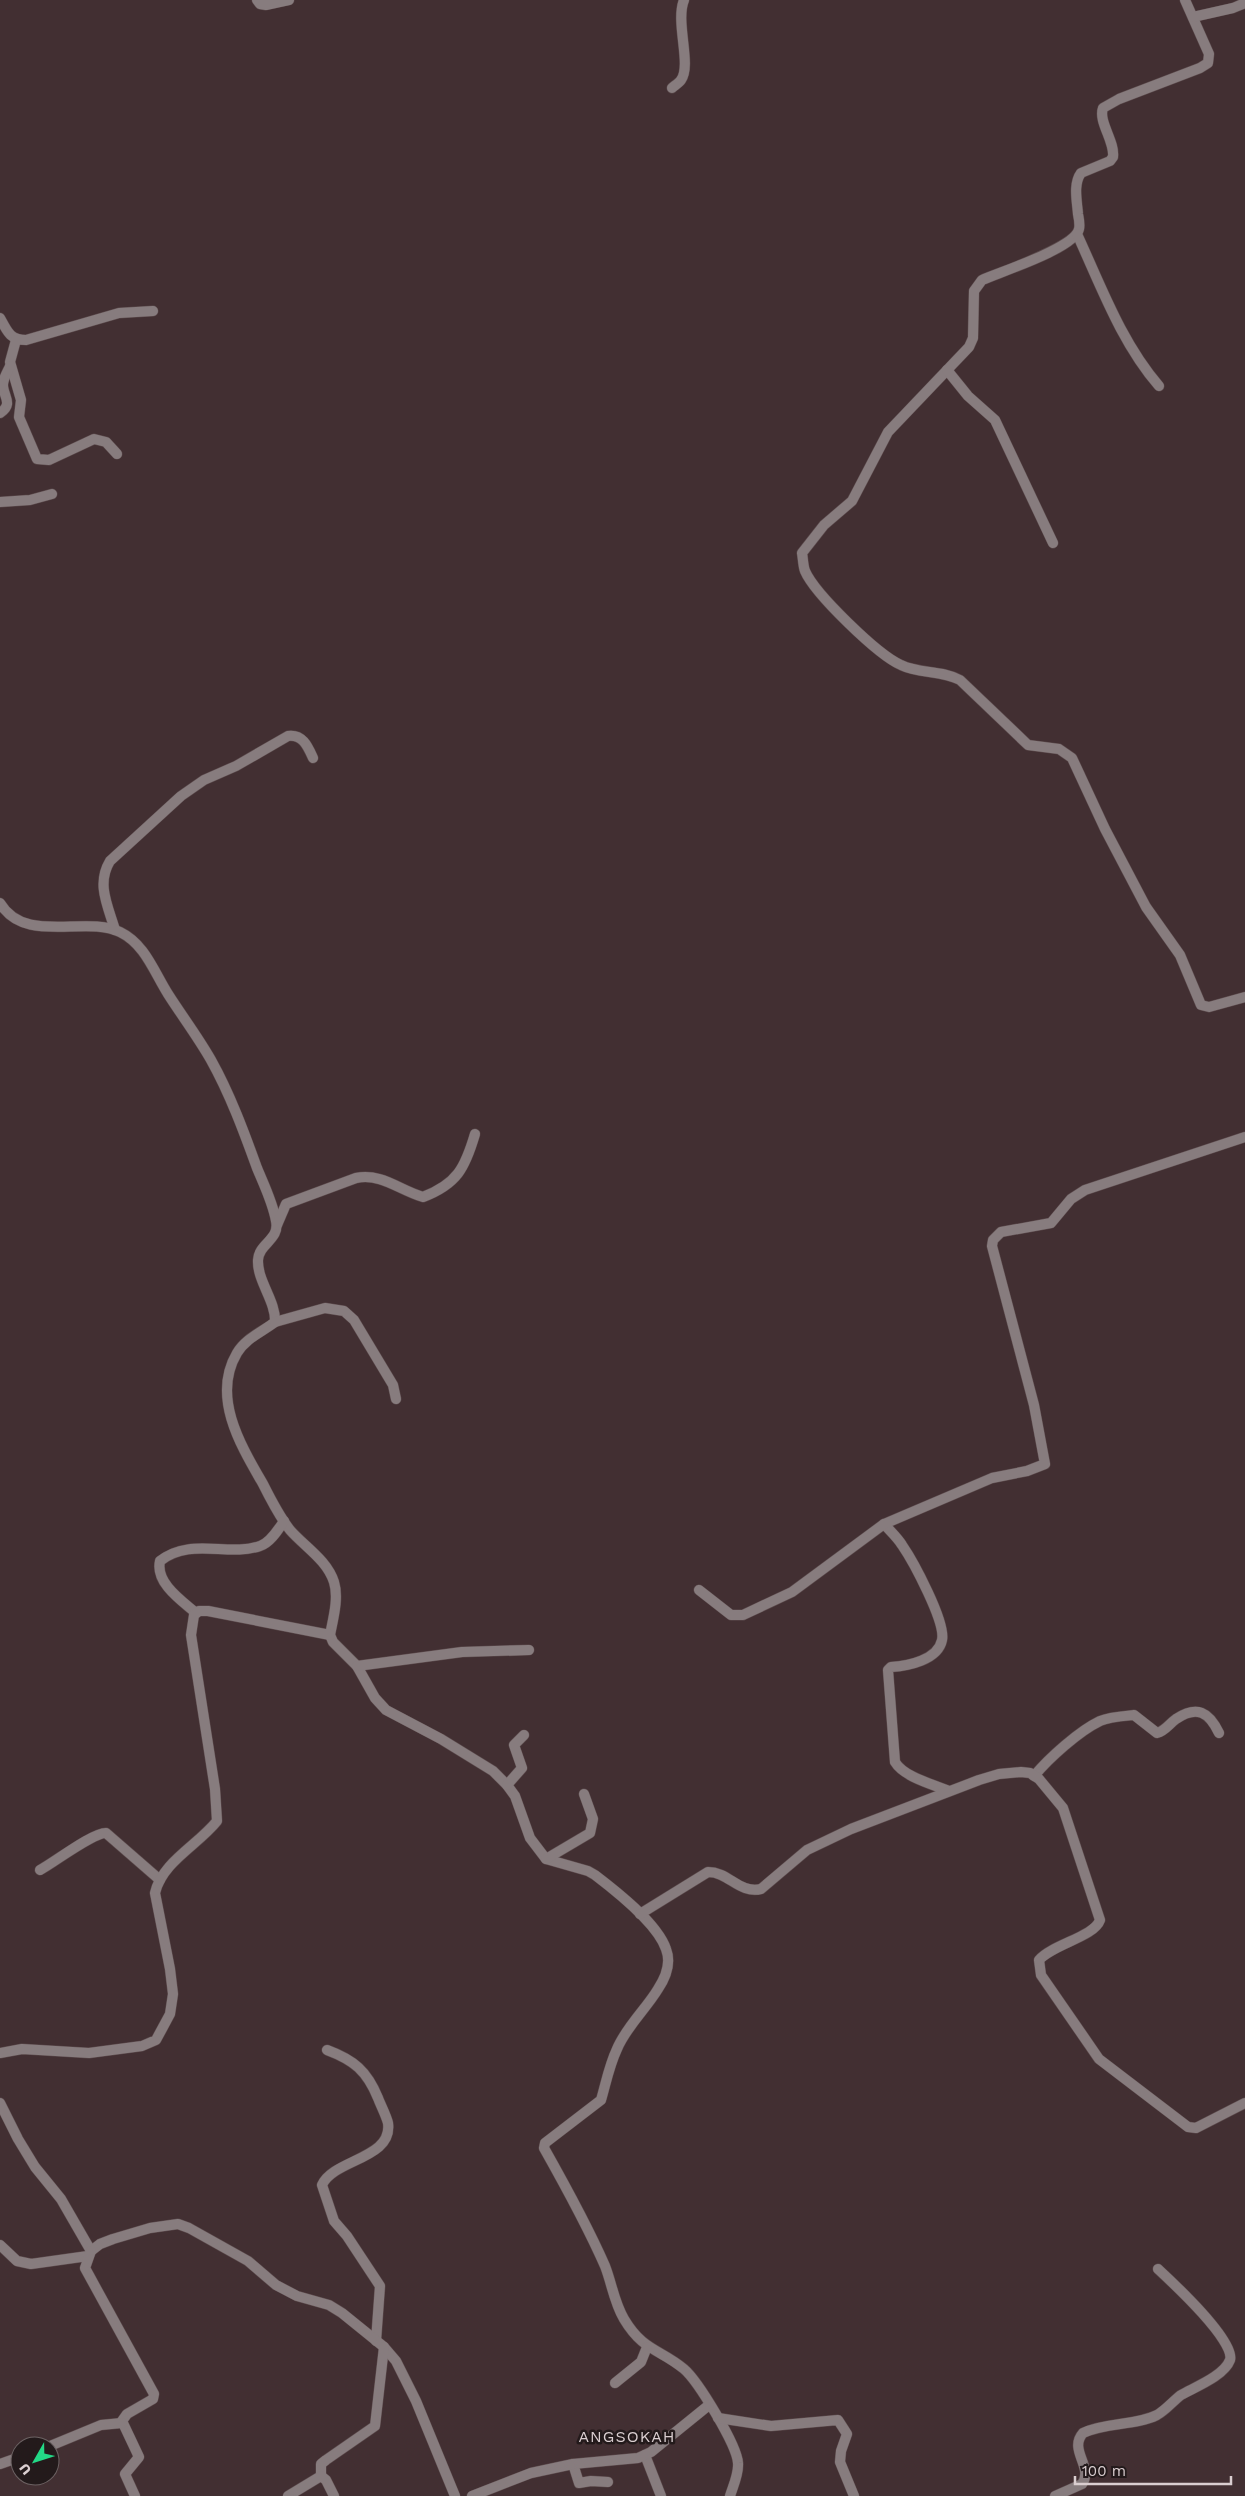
<svg xmlns="http://www.w3.org/2000/svg" width="1245" height="2496" font-family="'Work Sans',sans-serif">
<rect width="100%" height="100%" fill="#422f32"/>
<g fill="none" stroke-linecap="round" stroke-linejoin="round">
<g stroke="#5d4c4e" stroke-width="11">
<g id="street">
<polyline points="257,0 260,4 266,5 289,0"/>
<path d="M 1185,0 L 1209,54 L 1208,63 L 1200,68 L 1119,99 L 1103,108 C 1098,122 1115,141 1113,157 L 1110,161 L 1081,173 C 1073,184 1077,201 1078,214 C 1079,219 1080,225 1079,229 C 1075,248 1000,272 982,280 L 974,291 L 973,338 L 969,347 L 888,432 L 852,501 L 824,525 L 802,553 C 803,558 803,566 805,571 C 815,594 878,655 901,665 C 919,674 942,670 960,680 L 1028,745 L 1059,749 L 1072,758 L 1105,829 L 1146,907 L 1180,955 L 1201,1005 L 1209,1007 L 1245,997"/>
<polyline points="1193,17 1233,8 1245,3"/>
<path d="M 672,88 C 674,86 679,83 681,80 C 692,65 675,22 684,0"/>
<path d="M 1077,234 C 1101,286 1121,342 1159,386"/>
<path d="M 0,318 C 7,331 10,340 26,340 L 119,313 L 153,311"/>
<polyline points="16,340 10,362 21,400 19,417 37,459 49,460 94,439 106,442 117,454"/>
<polyline points="947,370 968,396 995,420 1053,543"/>
<path d="M 0,413 C 14,404 3,396 3,385 C 3,378 8,371 10,366"/>
<polyline points="0,502 30,500 52,494"/>
<path d="M 0,903 C 25,945 85,915 120,932 C 145,944 154,972 168,994 C 182,1016 198,1037 211,1060 C 230,1094 244,1132 257,1168 C 264,1185 273,1203 276,1221 C 280,1240 259,1243 258,1260 C 257,1281 276,1301 275,1322 C 262,1332 246,1338 237,1353 C 211,1397 241,1446 263,1484 C 271,1500 279,1516 290,1530 C 305,1547 327,1560 334,1582 C 339,1598 333,1619 330,1635 L 333,1642 L 357,1666 L 375,1698 L 386,1710 L 441,1739 L 493,1771 L 507,1785 L 515,1796 L 530,1838 L 546,1859 L 588,1871 L 595,1875 C 616,1891 657,1923 666,1949 C 671,1962 666,1977 658,1989 C 646,2009 626,2027 617,2049 C 609,2066 606,2083 601,2100 L 545,2143 L 544,2148 C 566,2187 587,2225 605,2266 C 612,2284 614,2302 624,2319 C 643,2351 660,2349 684,2369 C 698,2381 737,2445 738,2463 C 739,2474 733,2486 730,2496"/>
<path d="M 115,930 C 108,906 96,884 110,861 L 181,796 L 204,780 L 236,766 L 288,736 C 303,734 308,747 313,758"/>
<path d="M 277,1225 L 286,1204 L 356,1178 C 382,1173 399,1190 423,1197 C 457,1184 465,1168 475,1134"/>
<polyline points="275,1322 325,1308 344,1311 354,1320 393,1385 396,1399"/>
<path d="M 884,1524 C 890,1531 897,1537 902,1545 C 913,1561 946,1622 942,1640 C 938,1660 908,1666 891,1667 L 888,1670 L 895,1762 C 904,1777 932,1784 949,1791"/>
<polyline points="699,1590 731,1615 743,1615 792,1592 884,1524 992,1478 1027,1471 1045,1464 1034,1405 992,1246 993,1240 1001,1232 1051,1223 1071,1199 1085,1190 1245,1137"/>
<path d="M 196,1613 C 182,1601 155,1583 160,1561 C 190,1537 228,1557 260,1546 C 270,1543 278,1530 284,1521"/>
<polyline points="357,1666 462,1652 529,1650"/>
<path d="M 1034,1776 C 1049,1758 1079,1731 1100,1721 C 1109,1717 1124,1716 1134,1715 L 1157,1733 C 1165,1731 1169,1724 1176,1719 C 1197,1705 1209,1712 1219,1733"/>
<polyline points="507,1785 522,1768 514,1745 524,1735"/>
<polyline points="546,1859 590,1833 593,1819 584,1794"/>
<path d="M 40,1870 C 55,1862 92,1833 106,1833 L 160,1880"/>
<path d="M 640,1914 L 708,1872 C 729,1872 739,1894 761,1889 L 807,1850 L 851,1829 L 979,1780 L 999,1774 L 1021,1772 L 1030,1773 L 1039,1779 L 1063,1808 L 1100,1920 C 1094,1937 1053,1944 1039,1960 L 1041,1975 L 1099,2059 L 1188,2127 L 1196,2128 L 1245,2103"/>
<path d="M 327,2050 C 354,2060 367,2071 378,2098 C 381,2106 386,2115 388,2123 C 393,2159 334,2159 322,2185 L 334,2221 L 347,2236 L 380,2286 L 376,2341"/>
<path d="M 0,2053 L 22,2049 L 89,2053 L 142,2046 L 156,2040 L 170,2014 L 173,1994 L 170,1969 L 155,1893 C 162,1862 198,1845 217,1821 L 215,1789 L 191,1635 L 194,1615 L 199,1611 L 208,1611 L 330,1635"/>
<polyline points="0,2103 18,2139 35,2167 61,2199 91,2251 100,2244 113,2239 150,2228 178,2224 189,2228 248,2261 276,2285 297,2296 329,2305 342,2313 384,2347 396,2361 416,2401 455,2496"/>
<polyline points="0,2245 17,2261 31,2264 88,2256"/>
<polyline points="91,2251 85,2268 154,2394 153,2399 127,2414 122,2421 139,2457 125,2474 135,2496"/>
<polyline points="615,2383 641,2362 647,2347"/>
<polyline points="718,2418 771,2426 838,2420 847,2434 841,2451 840,2462 854,2496"/>
<polyline points="50,2446 101,2425 122,2423"/>
<polyline points="645,2455 661,2496"/>
<polyline points="0,2464 20,2457"/>
<polyline points="573,2464 579,2483 591,2481 608,2482"/>
<polyline points="321,2476 321,2464 326,2460 375,2426 384,2347"/>
<polyline points="288,2496 321,2476 326,2480 334,2496"/>
<polyline points="472,2496 531,2473 573,2464 638,2458 651,2452 709,2405"/>
<path d="M 1055,2496 L 1082,2484 C 1094,2467 1068,2450 1083,2433 C 1106,2422 1135,2426 1157,2415 C 1166,2410 1173,2401 1181,2395 C 1195,2387 1224,2376 1230,2360 C 1236,2341 1172,2282 1158,2269"/>
</g>
</g>
<use href="#street" stroke="#877c7e" stroke-width="10"/>
</g>
<g text-anchor="middle" dominant-baseline="central" stroke-width="5" stroke-linejoin="round" paint-order="stroke">
<g font-size="16" letter-spacing="1" fill="#daced0" stroke="#231a1b">
<text x="627" y="2436">ANGSOKAH</text>
</g>
</g>
<g transform="translate(35 2461) rotate(231)"><circle r="24" fill="#231a1b" stroke="#6c6263"/>
<path d="M0-4L9 19L0 12L-9 19Z" fill="#23d886"/>
<text y="-8" font-size="14" font-weight="bold" text-anchor="middle" fill="#daced0">U</text>
</g>
<path d="M1075 2476v8h156v-8" fill="none" stroke="#daced0" stroke-width="2.5"/>
<text x="1082" y="2476" font-size="15" fill="#daced0" stroke="#231a1b" stroke-width="4" paint-order="stroke">100 m</text>
</svg>
